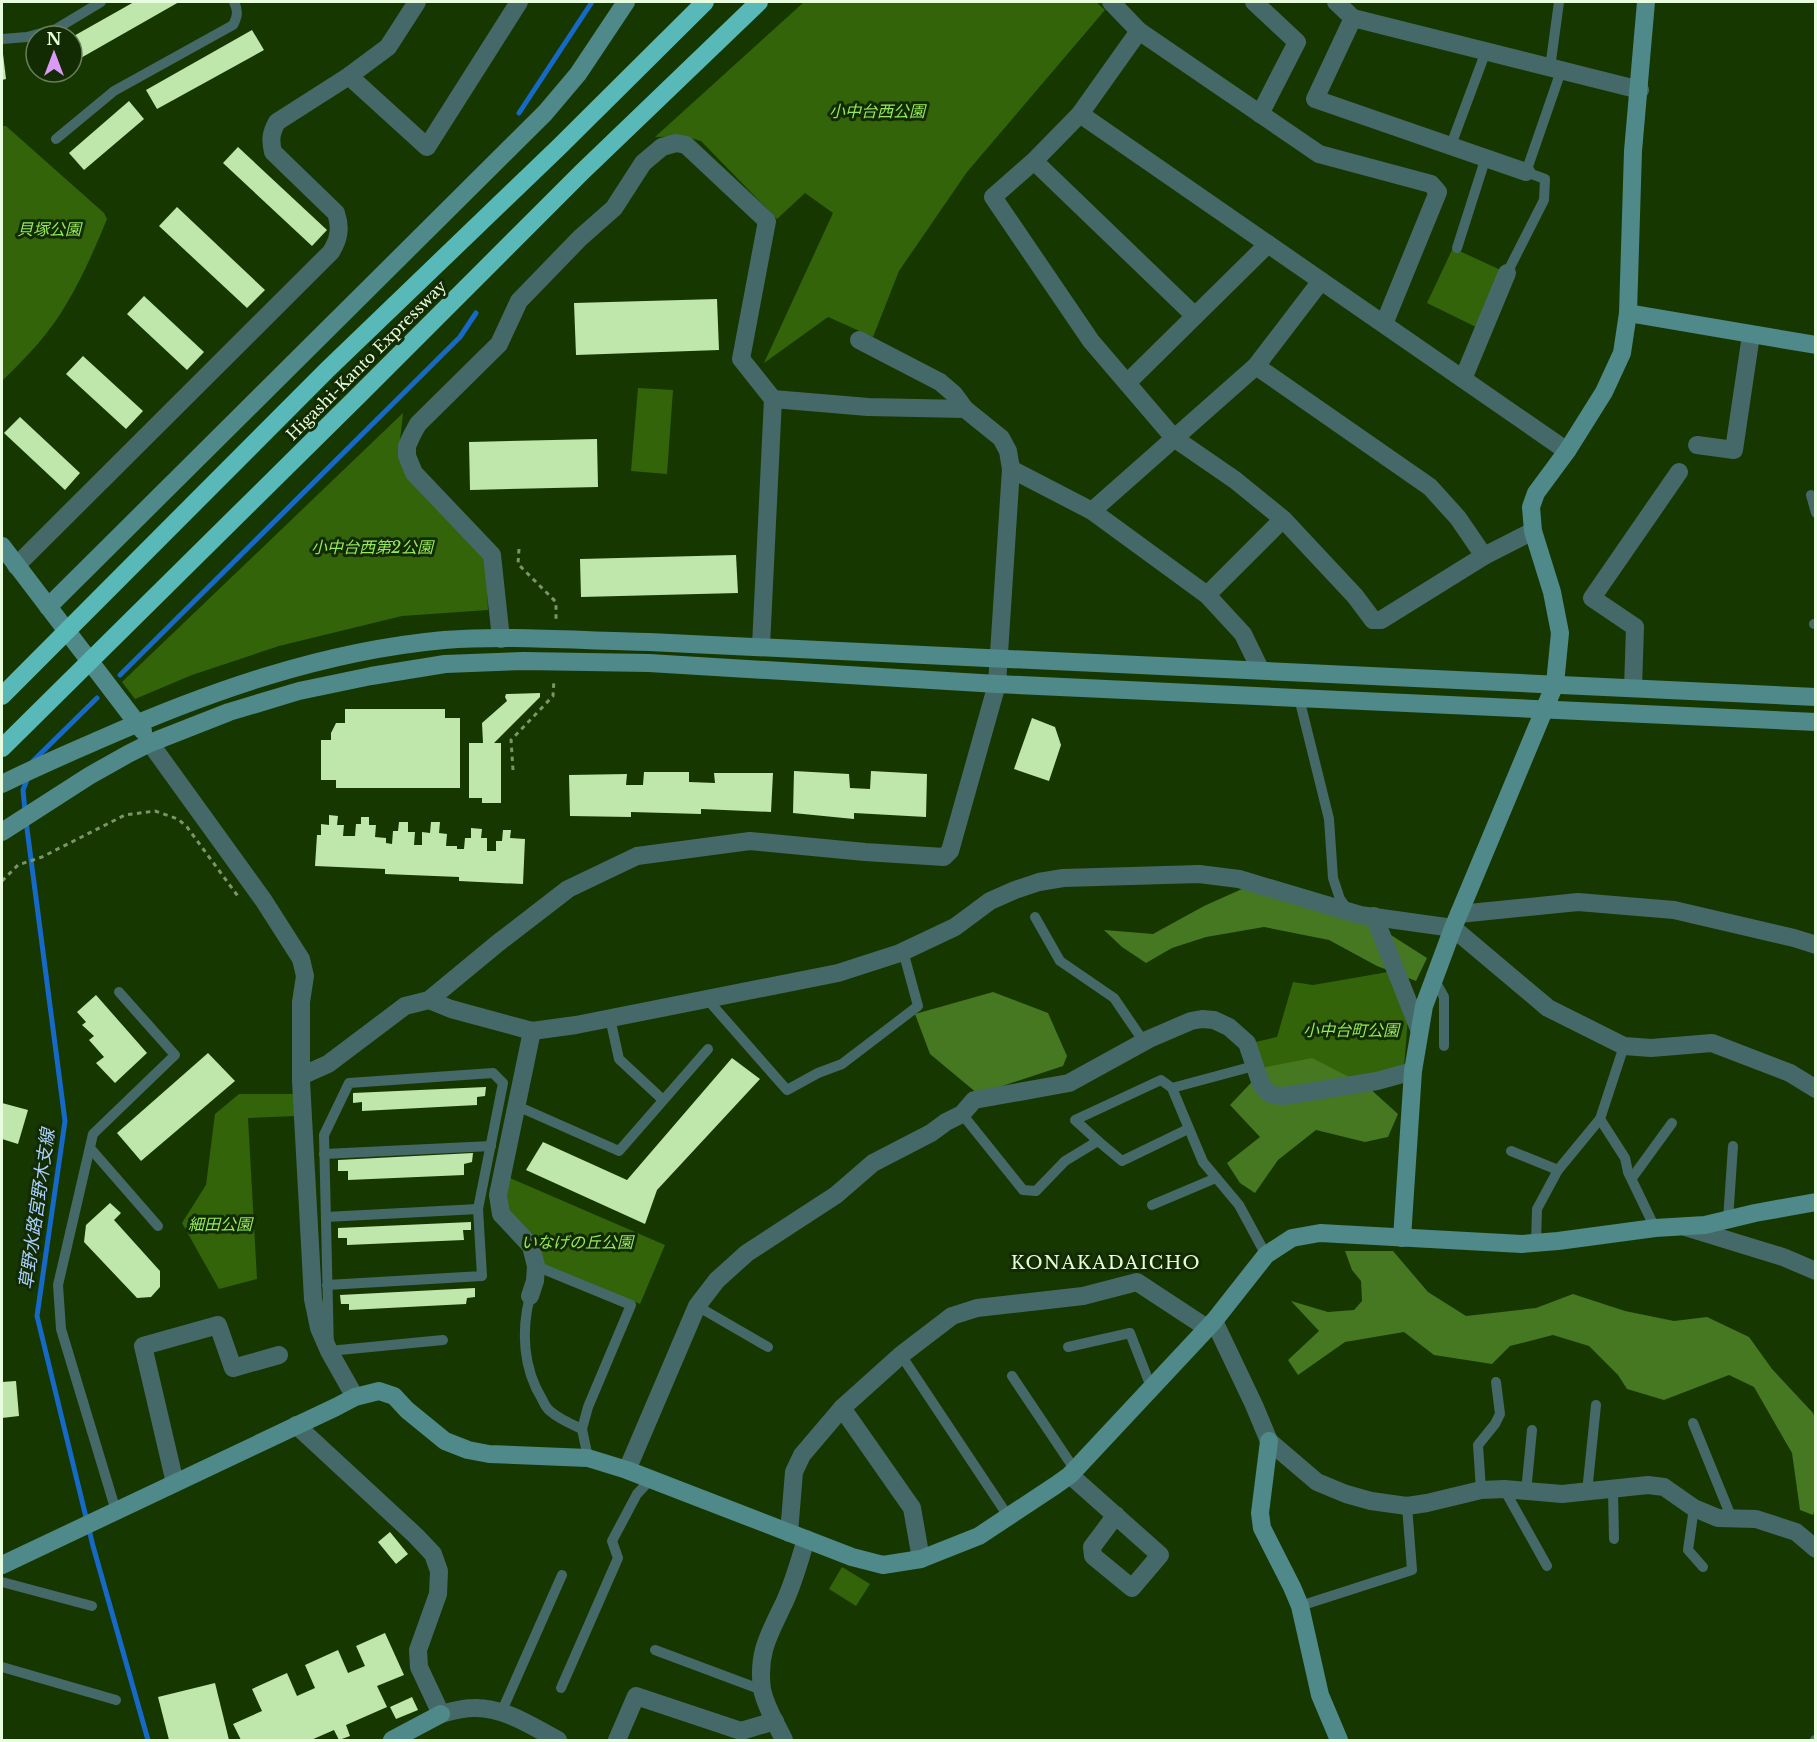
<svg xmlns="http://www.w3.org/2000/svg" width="1817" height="1742" font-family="'Libre Baskerville','Noto Sans JP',serif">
<rect width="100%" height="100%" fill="#173700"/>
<g fill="#33640a">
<polygon points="804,2 1096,2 1105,10 967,172 899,271 873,337 828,317 764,363 833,213 805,193 777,219 701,141 684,136 655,137"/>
<path d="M 2,126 L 6,126 L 104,213 L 107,219 C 95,248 83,276 67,303 C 50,333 26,358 2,381 Z"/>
<polygon points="1453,248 1505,272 1478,328 1427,303"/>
<polygon points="638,388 673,390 667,474 631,471"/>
<polygon points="403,413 399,449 486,561 488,610 402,616 279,646 192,675 135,699 122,682"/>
<polygon points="1388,972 1408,1017 1404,1068 1272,1091 1255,1042 1277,1037 1293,982 1313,985"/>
<polygon points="239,1094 296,1094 296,1116 248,1118 257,1279 219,1289 182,1223 206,1185 215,1114"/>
<polygon points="510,1178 665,1245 640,1304 540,1263 508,1209 507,1194"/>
<polygon points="842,1567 870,1584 856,1606 829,1589"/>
</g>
<g fill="#457821">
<polygon points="1242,889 1372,923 1427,958 1416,981 1377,966 1329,940 1264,927 1206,937 1172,948 1146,963 1122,947 1104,930 1153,934 1204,906"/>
<polygon points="993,992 1048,1013 1067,1056 1063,1066 978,1094 930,1054 915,1014"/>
<polygon points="1312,1058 1367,1086 1398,1114 1388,1137 1365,1142 1316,1130 1278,1160 1255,1193 1240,1183 1227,1163 1260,1137 1230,1105 1266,1067"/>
<polygon points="1345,1251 1393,1251 1428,1292 1466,1316 1536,1308 1573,1294 1625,1311 1674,1321 1707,1317 1749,1337 1772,1369 1813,1413 1815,1419 1816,1505 1813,1515 1800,1510 1792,1453 1754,1387 1729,1375 1664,1400 1627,1389 1618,1375 1589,1346 1553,1335 1510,1346 1492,1364 1434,1355 1404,1332 1345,1342 1298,1375 1288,1360 1319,1331 1291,1301 1328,1312 1354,1310 1362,1301 1361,1281 1352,1270"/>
</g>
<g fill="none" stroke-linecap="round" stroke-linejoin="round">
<g stroke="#1669c6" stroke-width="5">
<polyline points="519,113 592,2"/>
<polyline points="120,675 460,337 476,313"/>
<polyline points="32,762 97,698"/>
<polyline points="25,811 23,790 28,777"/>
<polyline points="26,821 65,1121 37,1316 93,1546 148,1740"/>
</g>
</g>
<g fill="#bfe7ab">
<polygon points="134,2 179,2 72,63 72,37"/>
<polygon points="252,30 264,50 157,109 146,90"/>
<polygon points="2,54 3,54 6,79 2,80"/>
<polygon points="129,101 144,119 84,170 69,153"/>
<polygon points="238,147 327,230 312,246 223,163"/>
<polygon points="177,207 265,290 247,308 159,226"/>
<polygon points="144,296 204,352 187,370 127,314"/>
<polygon points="717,299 719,350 576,355 574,303"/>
<polygon points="83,356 143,411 126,429 66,374"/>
<polygon points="20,417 80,473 65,490 4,433"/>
<polygon points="597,439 598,487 470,490 469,442"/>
<polygon points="736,555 738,593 581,597 580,559"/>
<polygon points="540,693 540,697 494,743 501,743 501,803 482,803 482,798 469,798 469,743 483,743 482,723 507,701 505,697 506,694"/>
<polygon points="345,709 445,709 445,718 460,718 460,788 336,788 336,780 321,780 321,740 331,740 331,733 336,723 345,723"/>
<polygon points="1032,718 1055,727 1061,745 1049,781 1014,769"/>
<polygon points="794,771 849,774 850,788 870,789 871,771 927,774 926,817 854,813 854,819 793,813"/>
<polygon points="644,772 689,772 689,782 715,783 714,773 773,773 771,812 701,809 701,814 631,812 631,817 570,816 569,775 627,774 626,785 643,785"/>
<polygon points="329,815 338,816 337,825 344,825 343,836 355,836 356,824 361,824 361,817 369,817 369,825 376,825 375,837 386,838 386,843 392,844 393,831 398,831 399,822 408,822 408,832 415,832 414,845 422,845 422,832 430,833 431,822 440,822 439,833 447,834 446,846 457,846 457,849 464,849 465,838 471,838 471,828 482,829 481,838 487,838 487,851 496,851 496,841 502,841 503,830 511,830 510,838 525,839 523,884 459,881 459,877 385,874 385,869 315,866 317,835 321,835 321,824 329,825"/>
<polygon points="96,995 147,1053 115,1083 96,1063 104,1057 89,1040 94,1036 82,1025 86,1022 77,1012"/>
<polygon points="208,1053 235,1081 141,1161 117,1133"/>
<polygon points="732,1058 760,1079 657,1190 645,1224 526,1170 543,1142 627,1180"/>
<polygon points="486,1087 485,1096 477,1097 477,1105 362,1111 362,1102 353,1103 353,1093"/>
<polygon points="2,1103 28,1110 18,1144 2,1139"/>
<polygon points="473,1153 472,1162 464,1164 464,1175 348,1180 348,1171 338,1171 338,1160"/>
<polygon points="110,1203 121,1213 114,1220 160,1271 160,1287 151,1297 137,1298 84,1242 86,1225"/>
<polygon points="471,1222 471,1230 463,1230 464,1240 347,1245 347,1238 338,1238 338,1228"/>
<polygon points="475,1288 475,1297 467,1298 466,1304 349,1310 349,1304 341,1304 340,1295"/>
<polygon points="16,1381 19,1416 2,1418 2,1382"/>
<polygon points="390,1532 408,1554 396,1564 378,1542"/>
<polygon points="385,1633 404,1675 377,1686 387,1707 346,1725 350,1736 339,1740 334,1730 311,1740 241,1740 233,1724 262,1711 252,1689 287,1673 297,1696 315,1688 305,1665 338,1650 348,1673 365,1666 356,1646"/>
<polygon points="215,1683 229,1740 169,1740 158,1697"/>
<polygon points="412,1697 418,1710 396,1719 390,1707"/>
</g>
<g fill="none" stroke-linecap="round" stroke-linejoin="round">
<g stroke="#7b956a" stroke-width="3" stroke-dasharray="4.5 4.5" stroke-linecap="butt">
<polyline points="519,549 518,564 556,602 556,621"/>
<polyline points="513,770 511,740 553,696 554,679"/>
<polyline points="2,881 18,865 42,857 125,815 155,811 178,819 187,827 240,899"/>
</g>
<g stroke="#456968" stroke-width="10">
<polyline points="2,39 27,37 56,29 101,2"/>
<polyline points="1550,68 1559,2"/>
<path d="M 56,139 L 114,91 L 233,25 C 238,16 238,10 234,2"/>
<polyline points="1451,145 1486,51"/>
<polyline points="1457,248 1486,157"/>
<polyline points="1507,273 1544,200 1545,179 1526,172 1561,71"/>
<polyline points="1811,495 1816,513"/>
<polyline points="1814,624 1816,624"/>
<polyline points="1299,698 1329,819 1333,878 1340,899 1348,910"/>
<polyline points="1035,917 1060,961 1114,998 1144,1042"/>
<polyline points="1434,979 1444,997 1444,1046"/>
<polyline points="707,999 787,1090 818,1073 842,1064 918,1006 903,951"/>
<polyline points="610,1018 619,1059 663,1100"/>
<polyline points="1624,1046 1600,1119 1625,1158 1628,1172 1655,1228"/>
<polyline points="1172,1088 1254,1066"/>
<polyline points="517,1106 619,1151 708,1049"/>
<polyline points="962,1114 1023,1190 1036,1191 1065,1161 1098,1141 1075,1120 1161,1080 1172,1088 1203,1162 1239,1205 1266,1255"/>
<polyline points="1098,1141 1122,1161 1188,1129"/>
<polyline points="90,1148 158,1226"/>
<polyline points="1511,1151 1558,1170"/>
<polyline points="324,1154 491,1146"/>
<polyline points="1632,1178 1672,1123"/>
<polyline points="1152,1205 1216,1178"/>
<polyline points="326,1217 478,1209"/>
<polyline points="1728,1220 1733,1146"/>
<polyline points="1536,1242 1537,1209 1558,1170 1600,1119"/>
<polyline points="536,1266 631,1305 588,1407 582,1429 588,1458"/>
<polyline points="327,1285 482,1276 478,1209 503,1083 493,1073 349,1083 324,1135 329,1351 443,1340"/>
<path d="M 530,1296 C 521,1331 523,1368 542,1399 C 544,1403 546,1408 550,1411 C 559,1419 571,1424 582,1429"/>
<polyline points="697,1306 768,1347"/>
<polyline points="1068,1347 1130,1333 1151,1387"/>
<polyline points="901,1355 1008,1516"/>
<polyline points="1012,1376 1075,1470"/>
<polyline points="1693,1423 1732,1519"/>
<polyline points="1504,1489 1547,1566"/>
<polyline points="1481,1490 1478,1445 1495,1424 1500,1414 1496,1382"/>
<polyline points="1613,1490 1614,1539"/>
<polyline points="1526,1492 1532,1430"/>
<polyline points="1587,1492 1596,1405"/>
<polyline points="1694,1508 1688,1550 1703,1567"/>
<polyline points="116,1511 61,1329 58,1285 93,1134 175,1055 119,992"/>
<polyline points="2,1582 92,1606"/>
<polyline points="1300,1606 1412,1570 1407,1506"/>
<polyline points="655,1650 762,1690"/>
<polyline points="2,1667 116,1700"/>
<polyline points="561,1688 618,1558 612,1541 637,1494 651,1479"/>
<polyline points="501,1713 562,1575"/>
<polyline points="1815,1740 1816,1740"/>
</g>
<g stroke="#456968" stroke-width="18">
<polyline points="1111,2 1139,31 1080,114 1034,161 993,197 1091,341 1174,438 1235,480 1283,519 1355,596 1373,620 1381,620 1484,556 1533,531"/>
<polyline points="1254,2 1297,42 1260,114"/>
<polyline points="1336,2 1353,18 1640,90"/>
<polyline points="1353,18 1315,99 1526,172"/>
<polyline points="1139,31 1319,154 1431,184 1438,192 1384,324"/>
<polyline points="349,76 427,147 519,2"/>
<polyline points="1080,114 1567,451"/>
<polyline points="1034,161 1195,316"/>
<polyline points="859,340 940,382 954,394 965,409"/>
<polyline points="1256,366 1430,487 1458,518 1484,556"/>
<polyline points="1463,379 1507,273"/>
<polyline points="1127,383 1268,244"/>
<polyline points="1697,445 1734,450 1751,335"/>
<polyline points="1011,469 1092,511 1207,595 1243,634 1260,669"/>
<polyline points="1092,511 1256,366 1321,281"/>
<path d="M 16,566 L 331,252 C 339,239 341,228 336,213 L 273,152 C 270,139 271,133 277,122 L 349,76 L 388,47 L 417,2"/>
<polyline points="1207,595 1283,519"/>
<polyline points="501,639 492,555 414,473 407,456 407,446 412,435 418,424 499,344 519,301 580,238 614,208 643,163 662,147 676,143 686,145 767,221 741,359 773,399 761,646"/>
<polyline points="1633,688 1635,627 1592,598 1679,472"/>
<polyline points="150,743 264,901 301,959 305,976 301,1002 301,1081 313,1299 319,1328 329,1351 355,1397"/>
<polyline points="1459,914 1578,902 1674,910 1794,938 1816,945"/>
<polyline points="1374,916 1419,1029"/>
<polyline points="429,1000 451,1009 532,1031 576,1025 838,973 900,953 955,927 990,901 1015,890 1039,882 1063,878 1199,874 1239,879 1360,915 1453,928 1548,1008 1624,1046 1651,1048 1712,1043 1790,1073 1816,1089"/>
<polyline points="301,1076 328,1064 405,1006 429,1000 498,943 568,889 637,856 750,841 865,852 944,857 950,851 997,684 1011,469 1008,451 1001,438 965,409 868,407 773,399"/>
<polyline points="1685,1227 1783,1257 1816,1271"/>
<polyline points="530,1296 535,1281 536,1266 531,1246 501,1214 498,1195 532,1031"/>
<polyline points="1214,1321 1254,1405 1269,1441 1317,1482 1346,1494 1371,1501 1407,1506 1427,1503 1481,1490 1504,1489 1562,1494 1648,1485 1664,1487 1694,1508 1718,1518 1756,1519 1796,1532 1816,1549"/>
<polyline points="842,1408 912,1508 921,1559"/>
<path d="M 296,1425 L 416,1536 L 433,1554 L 439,1571 L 438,1594 L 418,1650 L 419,1667 L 441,1714 C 452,1711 462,1708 474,1708 C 504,1707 533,1727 558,1740"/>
<polyline points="627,1470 697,1306 717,1280 747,1253 836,1195 873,1163 931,1133 946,1122 962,1114 974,1100 1069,1083 1149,1039 1191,1021 1202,1019 1214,1020 1229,1027 1247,1043 1261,1084 1267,1092 1273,1095 1284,1096 1377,1081 1413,1071"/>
<polyline points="1070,1475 1160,1555 1132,1588 1093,1556 1092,1547 1116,1515"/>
<polyline points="175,1483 143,1346 218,1325 233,1368 279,1355"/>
<polyline points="789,1533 794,1472 802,1455 842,1408 901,1355 952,1316 977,1308 1083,1296 1137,1282 1207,1328"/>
<polyline points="617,1740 636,1696 741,1731 775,1721"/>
<path d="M 784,1740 C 777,1725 765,1706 762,1689 C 757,1652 770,1633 785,1601 C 794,1581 800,1560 806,1539"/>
</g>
<g stroke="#4f8989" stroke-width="18">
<polyline points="1628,313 1816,345"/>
<polyline points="2,546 143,731"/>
<polyline points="48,607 545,113 578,74 626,2"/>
<path d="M 2,784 C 34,768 67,754 101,739 C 210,691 324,651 444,640 C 512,635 581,641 649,642 L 1816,697"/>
<polyline points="2,832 89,776 128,754 150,743 229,712 299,691 371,676 445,664 524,661 649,663 997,684 1816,722"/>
<polyline points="1402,1238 1413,1071 1424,1006 1453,928 1555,684 1560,633 1552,592 1533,531 1531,507 1536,493 1567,451 1604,392 1622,353 1628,313 1633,151 1646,2"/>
<polyline points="1269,1441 1260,1513 1262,1528 1292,1587 1300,1606 1320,1695 1339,1740"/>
<polyline points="2,1565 336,1407 355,1397 379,1391 394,1396 407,1410 445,1441 468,1450 489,1454 588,1458 627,1470 852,1557 883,1565 921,1559 979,1536 1056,1485 1070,1475 1214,1321 1266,1255 1292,1238 1320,1233 1522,1244 1558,1241 1655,1228 1705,1225 1755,1213 1816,1202"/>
<polyline points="392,1740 441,1714"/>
</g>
<g stroke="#59b9b9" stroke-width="18">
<polyline points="2,696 327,370 559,147 705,2"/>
<polyline points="2,748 358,396 582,172 759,2"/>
</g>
</g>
<g text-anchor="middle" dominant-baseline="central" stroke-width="6" stroke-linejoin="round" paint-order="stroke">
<g font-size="16" font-style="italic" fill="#94e95e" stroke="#132b02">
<text x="877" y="111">小中台西公園</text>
<text x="49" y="229">貝塚公園</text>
<text x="372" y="547">小中台西第2公園</text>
<text x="1351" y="1030">小中台町公園</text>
<text x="220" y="1224">細田公園</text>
<text x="577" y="1242">いなげの丘公園</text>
</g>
<g font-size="16" fill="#e8fcde" stroke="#132b02">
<text transform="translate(366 360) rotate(-45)">Higashi-Kanto Expressway</text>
</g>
<g font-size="18" font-style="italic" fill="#abcffe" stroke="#132b02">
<text transform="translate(37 1209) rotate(-82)">草野水路宮野木支線</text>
</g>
<g font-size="18" letter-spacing="1.5" fill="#e8fcde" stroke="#132b02">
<text x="1106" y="1263">KONAKADAICHO</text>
</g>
</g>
<rect width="1817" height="1742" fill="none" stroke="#e8fcde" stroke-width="6"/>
<g transform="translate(54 54)"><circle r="28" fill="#132b02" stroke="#687f5a" stroke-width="1.5"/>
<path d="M0-4.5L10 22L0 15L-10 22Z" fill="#da9af6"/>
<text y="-9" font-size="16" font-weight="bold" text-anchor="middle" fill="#e8fcde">N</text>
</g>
</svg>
